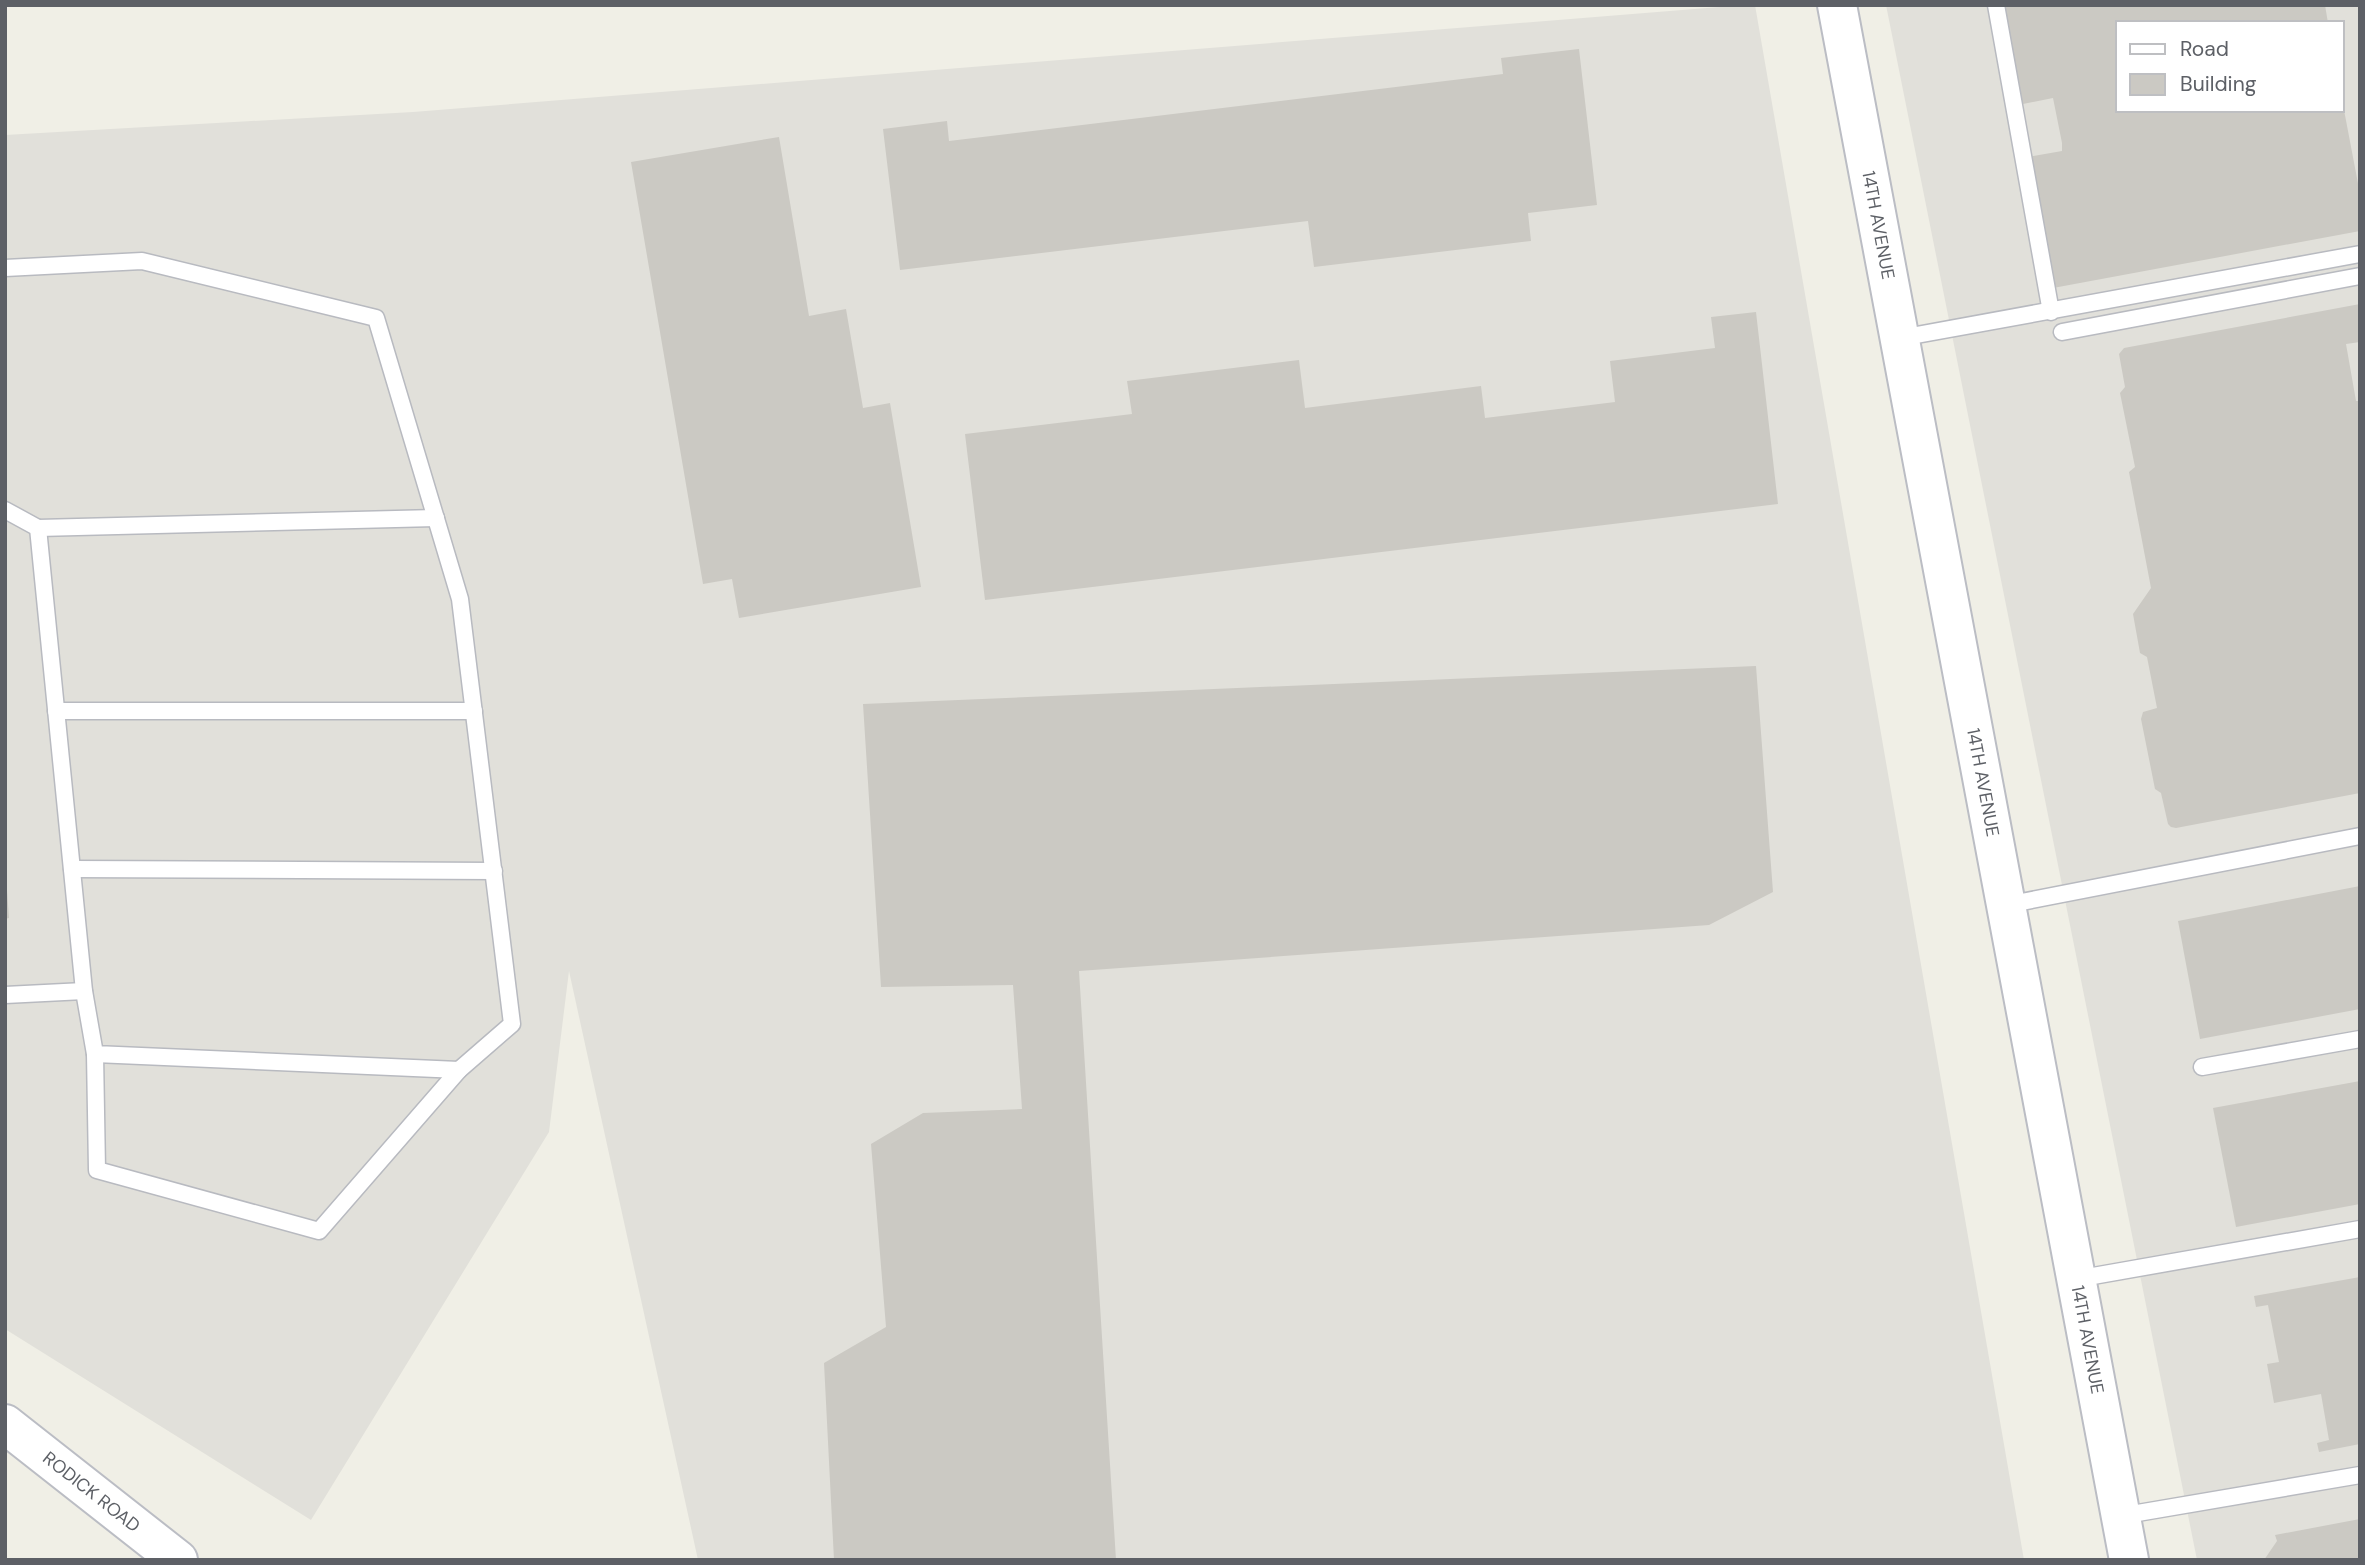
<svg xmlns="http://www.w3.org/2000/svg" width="2365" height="1565" font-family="'DM Sans',sans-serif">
<rect width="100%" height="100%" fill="#f0efe6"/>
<g fill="#e1e0da" fill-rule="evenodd">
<polygon points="1744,5 1755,5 2024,1560 698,1560 569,971 549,1132 311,1520 5,1329 5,135 413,112"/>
<path d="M 1886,5 L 2360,5 L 2360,1560 L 2197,1560 ZM 2118,23 L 2342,23 L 2342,110 L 2118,110 Z"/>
</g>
<g fill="#cbc9c3">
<polygon points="1999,5 2325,5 2328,23 2118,23 2118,110 2344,110 2360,194 2360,231 2053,288 2028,157 2062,151 2062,143 2053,98 2018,105"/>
<polygon points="1579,49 1597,205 1528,213 1531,241 1314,267 1308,221 900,270 883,129 947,121 949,141 1503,74 1501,58"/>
<polygon points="779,137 809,316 846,309 863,408 890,403 921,587 739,618 732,579 703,584 631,162"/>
<polygon points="2360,304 2360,342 2346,344 2356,401 2360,401 2360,793 2176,828 2171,827 2168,824 2161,793 2155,789 2141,719 2143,712 2157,708 2147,657 2140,653 2133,614 2151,588 2129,472 2135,467 2120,393 2125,387 2119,354 2124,348"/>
<polygon points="1756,312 1778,504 985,600 965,434 1132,414 1127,381 1299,360 1305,408 1481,386 1485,418 1615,402 1610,361 1715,348 1711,317"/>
<polygon points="1756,666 1773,892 1709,925 1079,971 1116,1560 834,1560 824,1363 886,1327 871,1144 923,1113 1022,1109 1013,985 881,987 863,704"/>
<polygon points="2360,886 2360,1009 2200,1039 2178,921"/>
<polygon points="5,890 7,890 9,918 5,919"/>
<polygon points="2360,1081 2360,1204 2236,1227 2213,1108"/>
<polygon points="2360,1277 2360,1444 2319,1452 2317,1443 2329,1440 2321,1394 2274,1403 2267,1364 2279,1362 2268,1305 2256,1307 2254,1296"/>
<polygon points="2360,1519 2360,1560 2264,1560 2277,1541 2275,1535"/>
</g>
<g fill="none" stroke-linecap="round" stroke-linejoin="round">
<g stroke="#b8bac0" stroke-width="19">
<g id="lane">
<polyline points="1996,5 2051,312"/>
<polyline points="5,268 142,261 376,318 460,599 512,1024 459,1070 95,1054 84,991 38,528 5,510"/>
<polyline points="2062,332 2360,276"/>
<polyline points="1900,338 2360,254"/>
<polyline points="38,528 436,518"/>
<polyline points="56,711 474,711"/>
<polyline points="72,869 494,871"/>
<polyline points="2006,905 2360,836"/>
<polyline points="5,995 84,991"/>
<polyline points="95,1054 97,1170 319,1231 459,1070"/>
<polyline points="2202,1067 2360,1039"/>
<polyline points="2076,1279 2360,1229"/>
<polyline points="2120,1516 2360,1475"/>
</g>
</g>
<g stroke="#bbbdc4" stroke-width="42">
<g id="secondary">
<path id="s1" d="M 1837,5 L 2129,1560"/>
<path id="s2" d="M 5,1424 L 178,1560"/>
</g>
</g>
<use href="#lane" stroke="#fff" stroke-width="16"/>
<use href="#secondary" stroke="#fff" stroke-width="38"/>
</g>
<g text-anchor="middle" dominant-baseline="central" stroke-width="7" stroke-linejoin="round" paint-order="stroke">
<g font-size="18" fill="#5d6066" stroke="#fff">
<text stroke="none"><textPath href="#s1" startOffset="224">14TH AVENUE</textPath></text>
<text stroke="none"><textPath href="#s1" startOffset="791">14TH AVENUE</textPath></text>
<text stroke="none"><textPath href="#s1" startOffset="1358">14TH AVENUE</textPath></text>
<text stroke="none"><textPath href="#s2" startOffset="110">RODICK ROAD</textPath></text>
</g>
</g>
<rect width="2365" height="1565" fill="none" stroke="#5d6066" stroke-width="14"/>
<rect x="2116" y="21" width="228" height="91" fill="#ffffff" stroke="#bebfc2" stroke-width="2"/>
<rect x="2130" y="44" width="35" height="10" fill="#ffffff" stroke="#bebfc2" stroke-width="2"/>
<text x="2180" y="56" font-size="21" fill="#5d6066">Road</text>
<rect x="2130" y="74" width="35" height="21" fill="#cbc9c3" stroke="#bebfc2" stroke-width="2"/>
<text x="2180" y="91" font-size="21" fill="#5d6066">Building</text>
</svg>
